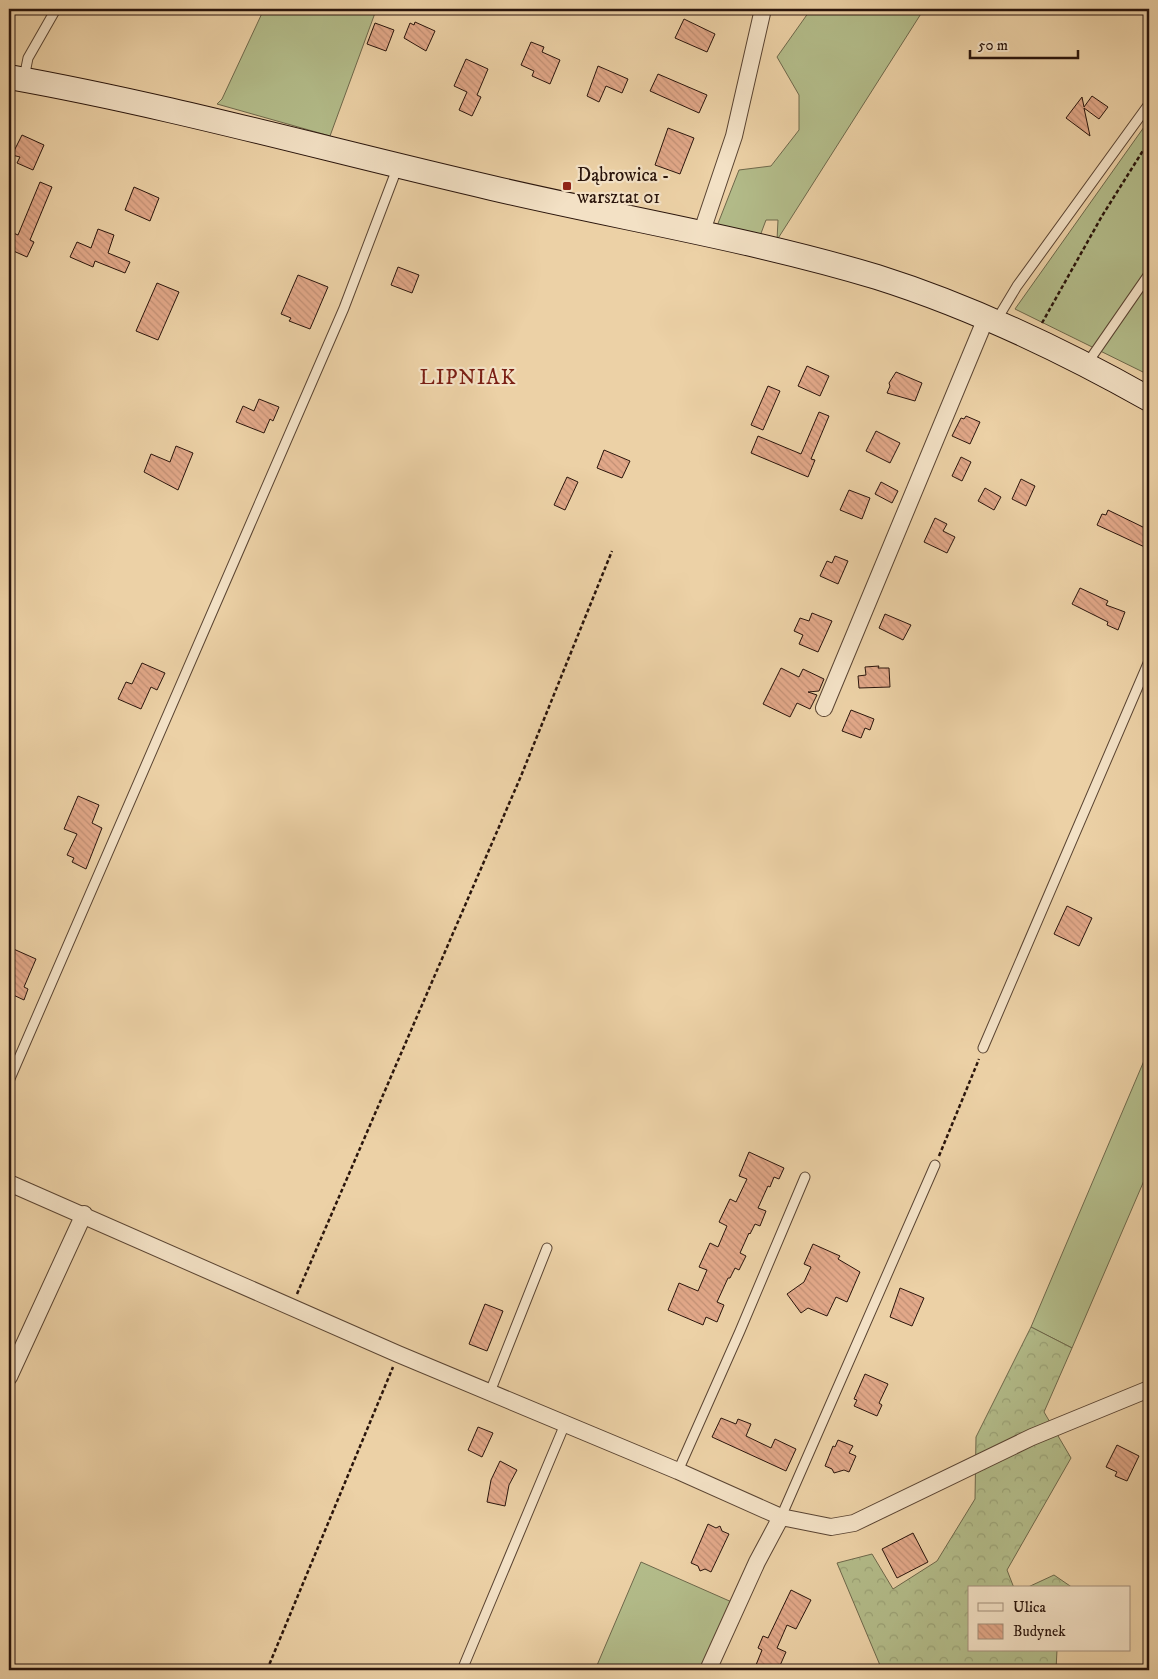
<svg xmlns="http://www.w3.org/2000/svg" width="1158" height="1679" font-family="'IM FELL DW Pica',serif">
<defs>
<pattern id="forest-crowns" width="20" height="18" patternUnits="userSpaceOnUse" patternTransform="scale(1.25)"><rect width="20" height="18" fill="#b3bc8a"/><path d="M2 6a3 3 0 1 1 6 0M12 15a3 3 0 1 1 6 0" fill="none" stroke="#9aa176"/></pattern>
<pattern id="building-back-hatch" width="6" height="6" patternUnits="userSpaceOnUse" patternTransform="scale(1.25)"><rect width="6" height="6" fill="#e2a889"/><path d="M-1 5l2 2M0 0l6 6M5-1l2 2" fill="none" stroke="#c29075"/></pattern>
</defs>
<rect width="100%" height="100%" fill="#ecd1a6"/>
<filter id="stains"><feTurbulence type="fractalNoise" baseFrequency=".004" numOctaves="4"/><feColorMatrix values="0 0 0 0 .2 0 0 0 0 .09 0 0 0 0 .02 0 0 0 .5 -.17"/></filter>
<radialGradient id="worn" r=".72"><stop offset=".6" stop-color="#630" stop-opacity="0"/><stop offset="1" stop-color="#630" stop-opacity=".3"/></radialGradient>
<g fill="#b3bc8a" stroke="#6e684b">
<polygon points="264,9 363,9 375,13 330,136 217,104 222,99"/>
<polygon points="811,9 924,9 777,240 778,220 766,220 760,236 717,226 739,170 771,166 799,130 799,95 777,57"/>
<polygon points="1149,120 1149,375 1015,309"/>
<polygon points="1149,1049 1149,1169 1072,1348 1031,1327"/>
<polygon points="641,1562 734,1603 705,1670 595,1670"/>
</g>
<g fill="url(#forest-crowns)" stroke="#6e684b">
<polygon points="1031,1327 1072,1348 1044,1412 1071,1458 1007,1570 1014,1588 969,1588 969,1650 1057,1650 1056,1670 882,1670 837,1563 872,1554 893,1589 937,1561 975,1499 976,1437"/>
<polygon points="1054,1575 1073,1588 1026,1588"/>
</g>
<g fill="url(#building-back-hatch)" stroke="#2a150c">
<polygon points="684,19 715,34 707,52 675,38"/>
<polygon points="415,22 435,31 426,51 404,38 410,23 414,25"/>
<polygon points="375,23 394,30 386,51 367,44"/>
<polygon points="531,42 544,47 542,52 560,60 550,84 532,76 534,71 521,65"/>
<polygon points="466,59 488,69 477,95 481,97 472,116 459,110 467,92 454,86"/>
<polygon points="598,66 628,79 622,93 606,86 599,102 587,96"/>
<polygon points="658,74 707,95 699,113 650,91"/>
<polygon points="1092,96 1108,107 1099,119 1084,108 1090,136 1066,118 1082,97 1084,107"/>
<polygon points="668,128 694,138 680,174 655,165"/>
<polygon points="22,135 44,145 33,170 17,163 20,157 12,155"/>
<polygon points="40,182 52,187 30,240 34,242 27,257 9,249 9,231 18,235"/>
<polygon points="134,187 159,198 150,221 125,210"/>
<polygon points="98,229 114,235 108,253 130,262 125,273 95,261 93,267 70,257 77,242 91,248"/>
<polygon points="398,267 419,275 412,293 391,285"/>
<polygon points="298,275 328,287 310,329 289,321 291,318 281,314"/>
<polygon points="157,283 179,292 158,340 136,331"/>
<polygon points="807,366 829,376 820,396 798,386"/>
<polygon points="896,372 922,383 915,401 887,393 890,386 889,383"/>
<polygon points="768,386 780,391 763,430 751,425"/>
<polygon points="259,399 279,407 273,421 270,419 264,433 236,422 243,406 254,411"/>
<polygon points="819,412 829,416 811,459 815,460 808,477 751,453 758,436 801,454"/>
<polygon points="966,416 980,422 970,444 952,436 961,418 964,419"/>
<polygon points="876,431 900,443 890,463 866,451"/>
<polygon points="176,446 193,453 178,490 144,472 151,454 170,462"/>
<polygon points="604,450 630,461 622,478 597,468"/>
<polygon points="961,457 971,462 962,481 952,476"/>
<polygon points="567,477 578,482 565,510 554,505"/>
<polygon points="1021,479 1035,486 1026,506 1012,499"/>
<polygon points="881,482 898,491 892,503 875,494"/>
<polygon points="985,488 1001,497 994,510 978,501"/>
<polygon points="849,490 870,498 862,519 840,510"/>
<polygon points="1108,510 1149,530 1149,549 1097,525 1102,514 1106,515"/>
<polygon points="935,518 947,524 943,531 955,537 947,553 924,542"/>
<polygon points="835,556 848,561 838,584 820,576 827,561 832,563"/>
<polygon points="1080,588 1108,601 1106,605 1125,612 1118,630 1107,625 1108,622 1072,604"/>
<polygon points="812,613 832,621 818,652 799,644 803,635 794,631 800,618 809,621"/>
<polygon points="885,614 911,625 903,640 879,628"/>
<polygon points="142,663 165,673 157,690 151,687 141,709 118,699 126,682 132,684"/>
<polygon points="879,666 878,668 889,668 890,687 859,688 858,676 866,675 865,667"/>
<polygon points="781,668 799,677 803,669 824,679 819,691 808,692 817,695 810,709 797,703 790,717 763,704"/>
<polygon points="851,710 874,719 870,730 865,728 861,738 842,731"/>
<polygon points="78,796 99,805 92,823 102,828 86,869 72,862 74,858 67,855 77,834 64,829"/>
<polygon points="1067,906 1092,918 1079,946 1054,934"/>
<polygon points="9,947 36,959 24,987 28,989 24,1000 9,993"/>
<polygon points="749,1152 784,1168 779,1179 774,1177 770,1187 768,1186 758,1208 766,1211 760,1226 755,1224 750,1234 749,1233 740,1253 746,1256 739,1270 735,1268 730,1278 728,1278 717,1302 724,1305 717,1322 706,1317 703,1325 668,1310 679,1283 698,1291 707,1270 699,1267 710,1243 718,1247 727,1226 719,1222 730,1199 736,1202 747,1179 739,1176"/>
<polygon points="813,1244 840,1256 838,1259 860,1272 847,1302 836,1297 827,1316 808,1308 801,1313 787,1294 804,1282 811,1267 804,1264"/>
<polygon points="900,1288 924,1298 912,1326 890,1317"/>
<polygon points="485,1304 503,1311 487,1351 469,1344"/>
<polygon points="865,1374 888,1384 879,1403 882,1405 877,1416 854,1406 857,1400 854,1399"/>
<polygon points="721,1418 736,1424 738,1419 751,1424 746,1436 771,1448 775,1439 796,1449 786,1471 712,1437"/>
<polygon points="478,1427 493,1433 482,1457 468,1450"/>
<polygon points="838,1440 853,1446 849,1453 856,1456 849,1472 844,1470 834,1473 832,1469 825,1466 833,1446 835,1447"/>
<polygon points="1117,1445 1139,1456 1127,1481 1115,1476 1117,1472 1106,1467"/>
<polygon points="500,1461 517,1470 509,1485 505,1506 487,1502 491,1480"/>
<polygon points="708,1524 716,1528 720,1526 722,1531 729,1534 711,1572 705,1569 700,1571 698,1566 691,1563"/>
<polygon points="913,1533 928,1562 897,1578 882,1549"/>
<polygon points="791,1590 811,1600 796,1629 787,1625 777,1648 786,1652 778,1670 754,1670 762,1650 758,1648 763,1636 768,1638"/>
</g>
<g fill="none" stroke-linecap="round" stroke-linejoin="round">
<g stroke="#5a4432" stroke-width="11">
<g id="lane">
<polyline points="24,78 28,58 56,9"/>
<polyline points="996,321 1017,286 1149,104"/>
<polyline points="1086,365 1149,274"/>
<polyline points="983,1048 1149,661"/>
<polyline points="9,1081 344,308 398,166"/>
<polyline points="490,1392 547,1248"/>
<polyline points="678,1471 740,1331 805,1177"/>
<polyline points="781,1517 935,1165"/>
<polyline points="462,1670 565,1424"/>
</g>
</g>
<g stroke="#5a4432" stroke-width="18">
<g id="street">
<polyline points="701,234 734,136 763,9"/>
<polyline points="824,708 986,318"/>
<polyline points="9,1183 398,1354 678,1471 781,1517"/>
<polyline points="9,1377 84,1214"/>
<polyline points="708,1670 757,1562 781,1517 831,1527 854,1523 1032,1437 1149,1389"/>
</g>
</g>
<g stroke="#2a150c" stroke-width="26">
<path id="secondary" d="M 9,77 C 172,106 331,151 492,188 C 620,218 751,239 877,277 C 972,307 1062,350 1149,399"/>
</g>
<g stroke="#2a150c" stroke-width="2.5" stroke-dasharray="4 2.5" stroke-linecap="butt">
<polyline points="1042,323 1102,216 1149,141"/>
<polyline points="939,1156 979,1059"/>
<polyline points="297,1294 521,776 612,551"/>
<polyline points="267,1670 393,1367"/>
</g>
<use href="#lane" stroke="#f3e1c5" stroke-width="9"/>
<use href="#street" stroke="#f3e1c5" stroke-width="16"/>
<use href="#secondary" stroke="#f3e1c5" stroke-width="24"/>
</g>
<rect fill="#8f2418" stroke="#f3e1c5" stroke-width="2" x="562" y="181" width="10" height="10" rx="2.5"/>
<g text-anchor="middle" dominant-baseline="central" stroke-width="4.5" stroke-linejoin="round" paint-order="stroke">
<g font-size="19" fill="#2a150c" stroke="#f3e1c5" text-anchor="start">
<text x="577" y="175">Dąbrowica -<tspan x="577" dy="22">warsztat 01</tspan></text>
</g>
<g font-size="21" letter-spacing="1" fill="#7a1f14" stroke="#f3e1c5">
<text x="468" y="378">LIPNIAK</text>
</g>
</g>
<rect width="1158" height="1679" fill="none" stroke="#ecd1a6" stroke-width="30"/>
<rect x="10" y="10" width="1138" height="1659" fill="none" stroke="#2a150c" stroke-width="2.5"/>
<rect x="15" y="15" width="1128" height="1649" fill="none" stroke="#2a150c"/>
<rect x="968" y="1586" width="162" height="65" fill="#f3e1c5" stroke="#a38f7b"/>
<rect x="978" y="1603" width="25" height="8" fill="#f3e1c5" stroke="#a38f7b"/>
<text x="1013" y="1612" font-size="15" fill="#2a150c">Ulica</text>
<rect x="978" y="1624" width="25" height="15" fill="url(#building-back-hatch)" stroke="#a38f7b"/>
<text x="1013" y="1636" font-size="15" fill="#2a150c">Budynek</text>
<path d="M970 50v8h108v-8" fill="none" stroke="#2a150c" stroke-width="2.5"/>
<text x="978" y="50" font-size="15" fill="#2a150c" stroke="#f3e1c5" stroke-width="4" paint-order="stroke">50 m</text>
<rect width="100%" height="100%" filter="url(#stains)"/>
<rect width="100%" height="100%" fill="url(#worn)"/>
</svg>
